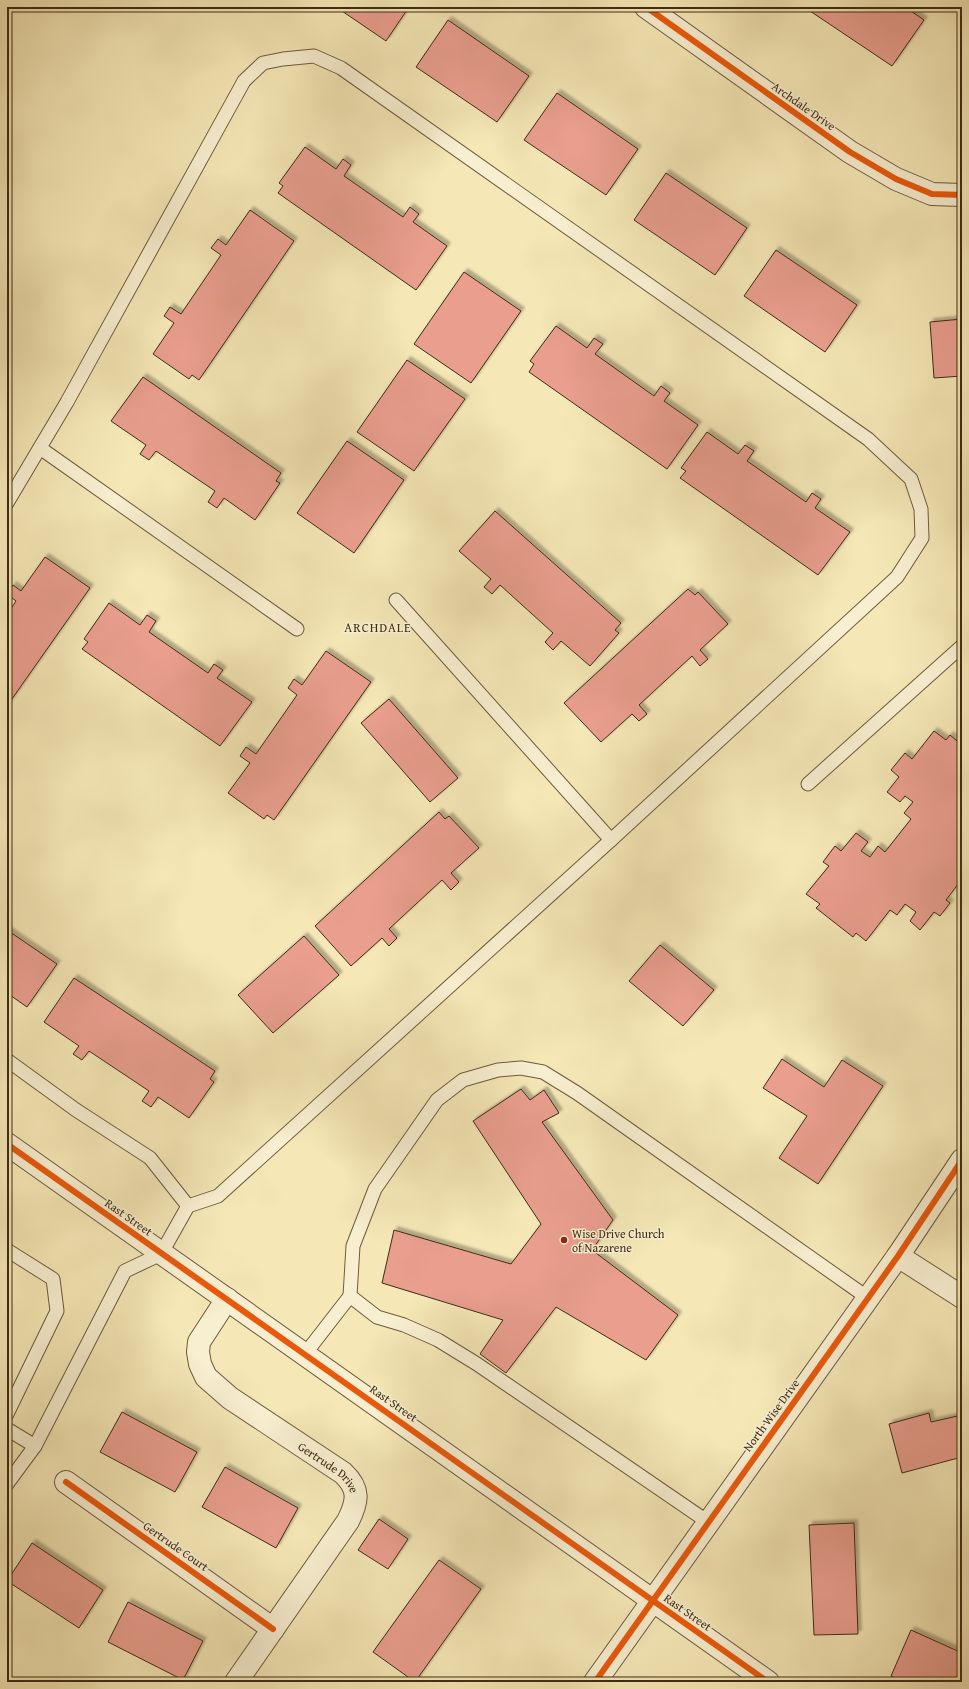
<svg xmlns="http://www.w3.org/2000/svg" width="969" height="1689" font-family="'Gentium Book Plus',serif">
<defs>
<filter id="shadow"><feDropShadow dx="3.5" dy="-3.5" stdDeviation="1" flood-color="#0004"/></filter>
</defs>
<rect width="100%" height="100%" fill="#f5e7b6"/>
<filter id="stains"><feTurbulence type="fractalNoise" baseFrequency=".005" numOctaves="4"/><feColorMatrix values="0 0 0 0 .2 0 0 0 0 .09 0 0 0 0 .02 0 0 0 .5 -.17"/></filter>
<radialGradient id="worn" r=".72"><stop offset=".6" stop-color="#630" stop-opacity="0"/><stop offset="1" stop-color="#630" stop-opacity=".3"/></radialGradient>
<g fill="#e99e8e" stroke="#3e2c15" filter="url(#shadow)">
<polygon points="336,7 409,7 386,41"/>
<polygon points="813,7 905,7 924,20 892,66 810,11"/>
<polygon points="448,20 529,76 497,122 416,67"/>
<polygon points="557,93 638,149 606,195 524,140"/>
<polygon points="305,147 336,169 343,159 351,165 344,176 403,217 410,207 419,214 413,222 447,246 416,290 278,193 283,186 279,183"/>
<polygon points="666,173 747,228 715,275 634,220"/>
<polygon points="250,210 294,241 199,380 192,375 189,379 153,354 174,323 164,316 170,307 181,314 221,255 211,248 218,239 226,245"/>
<polygon points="776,250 857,305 825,352 744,296"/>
<polygon points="464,272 521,311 471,383 414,344"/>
<polygon points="962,319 962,376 934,378 930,322"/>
<polygon points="556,326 587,348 594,338 603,344 595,354 654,396 661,386 670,393 664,401 698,425 667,469 529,372 534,364 530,361"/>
<polygon points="407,360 465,399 414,471 357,432"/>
<polygon points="143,377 281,473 276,481 280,483 255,520 224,498 217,508 208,502 215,491 156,451 149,460 140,454 146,445 111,421"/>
<polygon points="707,432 738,454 745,445 754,451 747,461 806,502 812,493 821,499 815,508 850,532 818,575 680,478 686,471 681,468"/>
<polygon points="347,441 404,480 354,553 297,513"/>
<polygon points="495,511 621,623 615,630 619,633 590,666 561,641 553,650 545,642 553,633 500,585 492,594 484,587 491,579 459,551"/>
<polygon points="45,557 90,588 7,706 7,615 16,601 7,594 13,585 21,591"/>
<polygon points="688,589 695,595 698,592 728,624 700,650 708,659 700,666 692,656 639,705 647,714 639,721 632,714 601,742 564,703"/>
<polygon points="109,603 140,625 147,615 156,621 149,632 208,673 214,664 223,670 217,678 252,702 220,746 82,649 88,642 84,639"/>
<polygon points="326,651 371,682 274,820 267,815 264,819 228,793 250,763 240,756 246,747 256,754 297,695 288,688 294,679 302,685"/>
<polygon points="389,699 458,778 430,802 361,723"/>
<polygon points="934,731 946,740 950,735 962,745 962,879 946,900 950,903 940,916 934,912 920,930 910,921 916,912 905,904 897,915 890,910 866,941 856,933 853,937 816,908 820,904 806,894 829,866 823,862 835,846 841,851 856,833 868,842 861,851 870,857 878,846 885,852 911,819 904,813 913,802 905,796 900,802 887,792 899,777 891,770 905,753 912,759"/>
<polygon points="439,812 445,819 449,816 479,848 451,873 459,882 451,890 442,880 389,929 397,938 389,946 382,938 351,966 315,926"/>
<polygon points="7,930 57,964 27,1007 7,993"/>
<polygon points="304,936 339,975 273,1033 238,995"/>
<polygon points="660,945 714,990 683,1026 629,981"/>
<polygon points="74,978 215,1071 210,1079 214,1082 189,1118 158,1097 151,1107 142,1101 149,1091 89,1051 82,1060 73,1054 79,1046 44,1022"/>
<polygon points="782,1059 824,1087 842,1060 883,1086 818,1184 779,1158 807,1116 763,1088"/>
<polygon points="521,1089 530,1100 544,1090 559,1113 542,1122 613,1220 592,1250 678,1315 646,1360 556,1307 506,1373 480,1354 503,1320 382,1283 394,1230 511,1264 541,1224 473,1121"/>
<polygon points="122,1412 197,1452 175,1492 100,1452"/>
<polygon points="929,1413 931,1422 962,1415 962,1457 902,1473 889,1424"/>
<polygon points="225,1467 298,1508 276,1548 202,1507"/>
<polygon points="379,1519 408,1539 388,1569 358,1550"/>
<polygon points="854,1523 858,1634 814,1635 809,1525"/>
<polygon points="32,1543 103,1590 79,1628 7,1581"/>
<polygon points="439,1560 481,1589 415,1682 373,1652"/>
<polygon points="128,1602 203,1641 183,1680 108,1642"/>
<polygon points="911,1630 962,1653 962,1682 904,1682 891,1676"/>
</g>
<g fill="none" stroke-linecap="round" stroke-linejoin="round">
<g stroke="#6c5b3d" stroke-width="15">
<g id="service">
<polyline points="40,448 297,629"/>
<polyline points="7,503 67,402 244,81 263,63 283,59 314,56 341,68 868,439 911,479 921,509 922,538 897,577 611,840 218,1196 188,1206 161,1254 125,1271 35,1446 7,1484"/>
<polyline points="396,600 611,840"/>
<polyline points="808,784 962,646"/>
<polyline points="7,1060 76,1110 150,1158 188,1206"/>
<polyline points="7,1250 53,1279 57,1311 7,1414"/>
<polyline points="305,1354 350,1296"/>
<polyline points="7,1429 35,1446"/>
<polyline points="708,1522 477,1364 438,1340 404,1325 377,1317 350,1296 353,1246 375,1189 437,1100 463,1080 498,1070 521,1068 543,1072 577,1093 868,1298"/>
</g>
</g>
<g stroke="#6c5b3d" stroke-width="24">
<g id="minor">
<polyline points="646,7 850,152 896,179 932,194 962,195"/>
<polyline points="7,1144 768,1682"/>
<polyline points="898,1256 962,1297"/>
<path id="s1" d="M 227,1299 L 199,1342 L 198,1352 L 200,1364 L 206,1377 L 230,1398 L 343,1473 C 360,1489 358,1501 348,1521 L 236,1682"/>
<polyline points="66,1482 273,1629"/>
</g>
</g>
<g stroke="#6c5b3d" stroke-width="24">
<polyline id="tertiary" points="595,1682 898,1256 962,1160"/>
</g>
<use href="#service" stroke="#f8efd0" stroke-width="13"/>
<use href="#minor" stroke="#f8efd0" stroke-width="22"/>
<use href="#tertiary" stroke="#f8efd0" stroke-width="22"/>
<g stroke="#f8efd0" stroke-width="8">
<g id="cycleway">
<polyline points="646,7 850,152 896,179 932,194 962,195"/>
<polyline points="7,1144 768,1682"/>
<polyline points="66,1482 273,1629"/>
<polyline points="595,1682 898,1256 962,1160"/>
</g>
</g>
<use href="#cycleway" stroke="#e8590c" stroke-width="6"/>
</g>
<circle fill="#8f2418" stroke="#f8efd0" stroke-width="1.5" cx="564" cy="1240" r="4"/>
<g text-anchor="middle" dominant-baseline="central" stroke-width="3" stroke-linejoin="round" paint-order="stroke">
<g font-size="12" fill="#3e2c15" stroke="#f8efd0">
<text transform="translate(804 106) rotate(35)">Archdale Drive</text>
<text transform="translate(129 1217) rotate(35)">Rast Street</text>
<text transform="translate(394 1403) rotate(35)">Rast Street</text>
<text transform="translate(771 1415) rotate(-54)">North Wise Drive</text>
<text stroke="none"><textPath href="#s1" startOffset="241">Gertrude Drive</textPath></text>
<text transform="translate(176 1546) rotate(35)">Gertrude Court</text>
<text transform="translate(688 1612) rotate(35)">Rast Street</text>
</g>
<g font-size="12" fill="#3e2c15" stroke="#f8efd0" text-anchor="start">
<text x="572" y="1233">Wise Drive Church<tspan x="572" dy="14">of Nazarene</tspan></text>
</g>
<g font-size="13" letter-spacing="1" fill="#3e2c15" stroke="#f8efd0">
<text x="378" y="627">ARCHDALE</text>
</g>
</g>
<rect width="969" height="1689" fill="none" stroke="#f5e7b6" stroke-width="24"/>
<rect x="8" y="8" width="953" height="1673" fill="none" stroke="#3e2c15" stroke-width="2"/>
<rect x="12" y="12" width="945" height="1665" fill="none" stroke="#3e2c15"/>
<rect width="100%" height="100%" filter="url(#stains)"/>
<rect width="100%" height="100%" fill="url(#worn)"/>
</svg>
